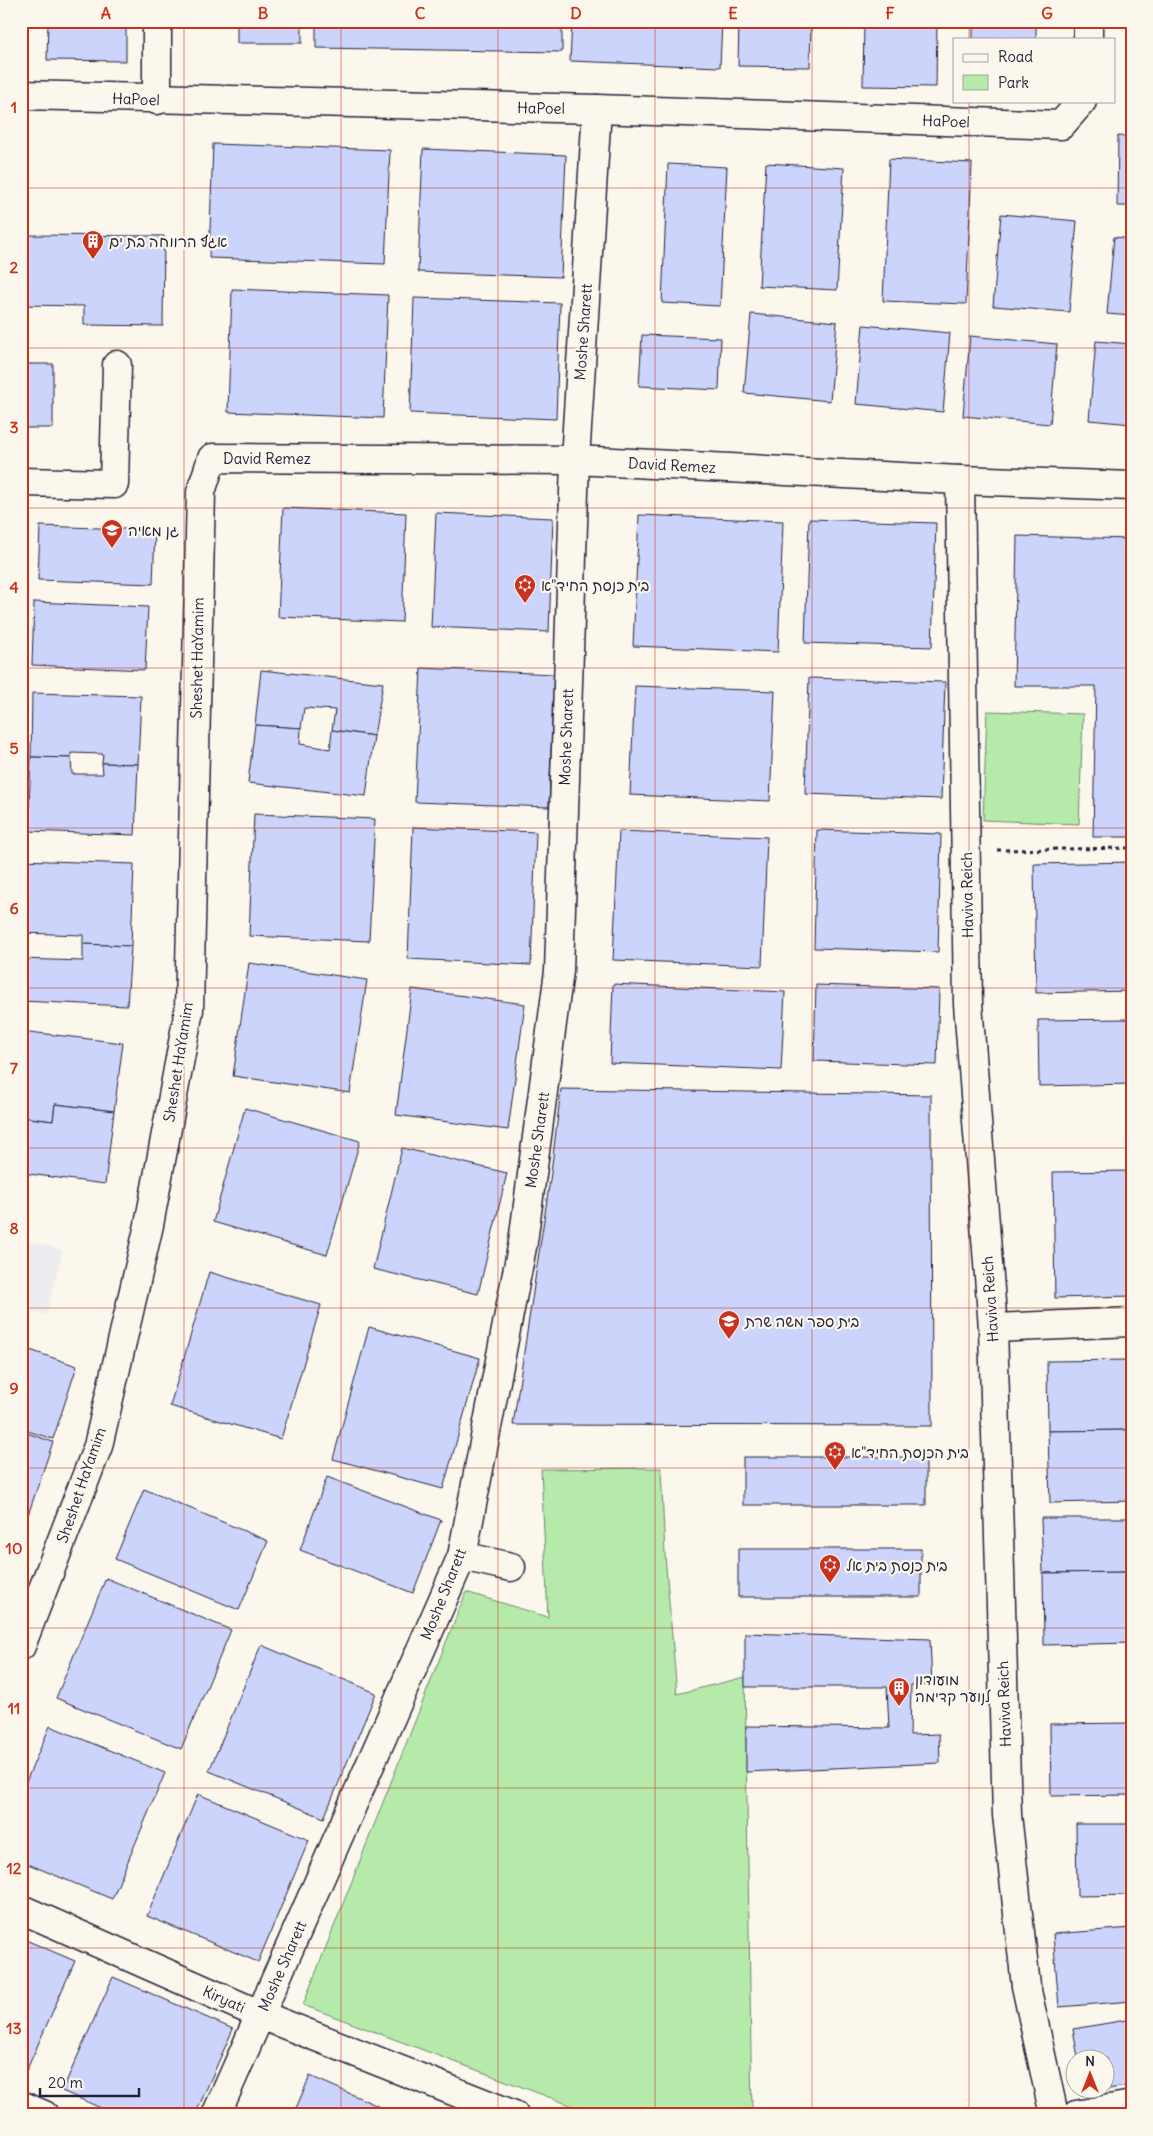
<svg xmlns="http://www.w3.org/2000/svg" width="1153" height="2136" font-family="Delius,'Playpen Sans Hebrew',sans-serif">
<rect width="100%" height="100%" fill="#fbf7ec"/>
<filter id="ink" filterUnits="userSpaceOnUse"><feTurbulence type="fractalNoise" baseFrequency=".02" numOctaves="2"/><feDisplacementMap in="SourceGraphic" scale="10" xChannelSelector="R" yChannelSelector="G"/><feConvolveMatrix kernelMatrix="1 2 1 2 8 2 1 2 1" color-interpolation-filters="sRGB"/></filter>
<g filter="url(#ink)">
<polygon fill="#edecf1" points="21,1239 63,1250 46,1315 21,1309"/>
<g fill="#b6eaaa" stroke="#6c8672">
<polygon points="987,711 1083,714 1079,824 983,820"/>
<polygon points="661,1468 665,1555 677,1694 745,1677 752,2115 652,2115 578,2108 303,2005 466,1592 548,1617 541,1469"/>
</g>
<g fill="#cdd4fc" stroke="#22223b">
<rect x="21" y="21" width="3" height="31"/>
<polygon points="48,21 126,21 126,61 47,60"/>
<rect x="237" y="21" width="65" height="22"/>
<polygon points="316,21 562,21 562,52 316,48"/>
<polygon points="572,21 722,21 720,67 570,61"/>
<polygon points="739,21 811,21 810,67 738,66"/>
<polygon points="864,21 937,21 936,87 863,86"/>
<rect x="973" y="21" width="63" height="18"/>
<polygon points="1118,136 1132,137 1132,206 1117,206"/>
<polygon points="213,144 390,150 385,264 209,258"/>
<polygon points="423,149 566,155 561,277 418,272"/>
<polygon points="889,159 972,163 966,304 883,301"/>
<polygon points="766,163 844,168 837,290 759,286"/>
<polygon points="668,164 727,167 720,306 662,303"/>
<polygon points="1001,214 1077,221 1069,312 993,306"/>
<polygon points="21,235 164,236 163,326 84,325 84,306 21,305"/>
<polygon points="1114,237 1132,239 1132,316 1107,314"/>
<polygon points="232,289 388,295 383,418 228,412"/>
<polygon points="414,298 560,303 556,419 410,413"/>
<polygon points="751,314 837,322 830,401 744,393"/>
<polygon points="863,325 950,333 943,412 856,404"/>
<polygon points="642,335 721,338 719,390 639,386"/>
<polygon points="970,336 1057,344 1050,424 963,416"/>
<polygon points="1096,341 1132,344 1132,424 1089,420"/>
<rect x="21" y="364" width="32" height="64"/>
<polygon points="283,508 406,513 402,622 278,617"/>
<polygon points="436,513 553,518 549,632 431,627"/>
<polygon points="639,515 783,521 778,652 633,646"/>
<polygon points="809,519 936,523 932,647 805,643"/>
<polygon points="40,526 155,530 153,584 38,580"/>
<polygon points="1017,536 1132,539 1132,837 1093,837 1096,686 1014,686"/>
<polygon points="34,602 148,607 145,670 32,665"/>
<polygon points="421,668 554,674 549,807 415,802"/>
<polygon points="261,670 383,683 374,736 332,730 335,710 304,708 301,728 255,725"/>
<polygon points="809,678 945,682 941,799 805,794"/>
<polygon points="635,686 775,691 770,801 630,795"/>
<polygon points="32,693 141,696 138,764 102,763 103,754 71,753 71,758 31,757"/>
<polygon points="255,725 301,728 300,744 330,749 332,730 374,736 366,796 248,783"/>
<polygon points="31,757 71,758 72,774 103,774 102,763 138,764 135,835 28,831"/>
<polygon points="254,814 375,819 369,941 249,936"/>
<polygon points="413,827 536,832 531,965 408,959"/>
<polygon points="817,830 941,834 938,952 814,948"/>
<polygon points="619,831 767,837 762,966 613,960"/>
<polygon points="21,860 134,864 131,946 83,944 83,935 21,933"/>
<polygon points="1132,862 1132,991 1036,993 1034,864"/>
<polygon points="83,944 131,946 127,1006 21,1001 21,959 83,961"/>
<polygon points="249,963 367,980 350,1093 233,1076"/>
<polygon points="613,984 785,992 781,1070 610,1063"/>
<polygon points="816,985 939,989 937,1065 814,1061"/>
<polygon points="412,989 525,1004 508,1130 396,1115"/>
<polygon points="1132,1019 1132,1084 1039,1086 1038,1020"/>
<polygon points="21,1031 123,1043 114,1111 55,1104 53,1121 21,1117"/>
<polygon points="561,1089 931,1095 932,1426 513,1425 551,1173"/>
<polygon points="55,1104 114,1111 105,1184 21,1173 21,1117 53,1121"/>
<polygon points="245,1108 360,1141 327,1255 213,1222"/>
<polygon points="402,1148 507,1173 478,1294 373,1269"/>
<polygon points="1132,1171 1132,1296 1055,1298 1053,1172"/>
<polygon points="209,1272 321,1305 281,1439 170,1406"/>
<polygon points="369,1327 480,1358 443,1489 333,1459"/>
<polygon points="21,1347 77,1366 53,1439 21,1429"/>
<polygon points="1132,1360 1132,1430 1048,1431 1047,1361"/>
<polygon points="1132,1430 1132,1501 1050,1503 1048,1431"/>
<polygon points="21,1431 53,1442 28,1515 21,1513"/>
<rect x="743" y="1457" width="183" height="48"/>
<polygon points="327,1477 441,1520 413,1593 300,1550"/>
<polygon points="144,1489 268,1541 239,1610 115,1559"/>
<polygon points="1041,1518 1132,1518 1132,1572 1043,1573"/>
<rect x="738" y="1549" width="183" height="48"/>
<polygon points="1132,1572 1132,1643 1044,1645 1043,1573"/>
<polygon points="106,1578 231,1630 181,1749 56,1698"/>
<polygon points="745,1633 930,1639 932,1685 911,1685 910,1735 939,1734 940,1763 746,1772 746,1726 889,1728 887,1687 745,1687"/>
<polygon points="261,1645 376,1693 324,1818 209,1771"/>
<polygon points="1132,1723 1132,1795 1051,1796 1050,1724"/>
<polygon points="50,1726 165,1773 112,1899 21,1861 21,1793"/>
<polygon points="198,1794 309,1840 258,1962 147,1916"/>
<polygon points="1076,1824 1132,1824 1132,1895 1077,1896"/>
<polygon points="1132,1928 1132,2001 1059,2007 1053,1934"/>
<polygon points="21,1938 75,1961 24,2076 21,2075"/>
<polygon points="113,1977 233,2029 195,2115 117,2115 62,2091"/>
<polygon points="1132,2019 1132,2085 1084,2093 1083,2088 1106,2088 1106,2058 1078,2058 1073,2029"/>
<polygon points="310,2076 342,2090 398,2115 293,2115"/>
</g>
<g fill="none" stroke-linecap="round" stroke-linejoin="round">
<g stroke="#22223b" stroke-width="31">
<g id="minor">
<polyline points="1088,21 1088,39"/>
<polyline points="21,95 597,109 1061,125 1082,101"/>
<polyline points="157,100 157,21"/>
<polyline points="960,480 968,1004 993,1328 1007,1815 1026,1986 1054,2115"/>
<polyline points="21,482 114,484 117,365"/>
<polyline points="993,1328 1132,1322"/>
<polyline points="462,1556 511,1567"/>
<polyline points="21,1646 98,1446 149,1225 189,1010 201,492 212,458 575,460 960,480 1132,486"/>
<polyline points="21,1909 261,2015 514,2115"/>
<polyline points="21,2105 44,2115"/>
<polyline points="216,2115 462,1556 523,1242 559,971 575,460 597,109"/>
<polyline points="1076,2115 1132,2105"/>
</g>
</g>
<polyline stroke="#22223b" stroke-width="3" stroke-dasharray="4 4" stroke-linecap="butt" points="997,850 1132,848"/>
<use href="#minor" stroke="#fbf7ec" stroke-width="28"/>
</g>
</g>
<path fill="none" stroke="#c8321e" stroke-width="1" stroke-opacity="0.55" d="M 184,21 L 184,2115M 341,21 L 341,2115M 498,21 L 498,2115M 655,21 L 655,2115M 812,21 L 812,2115M 969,21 L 969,39M 969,101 L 969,2115M 21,188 L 1132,188M 21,348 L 1132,348M 21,508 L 1132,508M 21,668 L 1132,668M 21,828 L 1132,828M 21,988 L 1132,988M 21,1148 L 1132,1148M 21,1308 L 1132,1308M 21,1468 L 1132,1468M 21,1628 L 1132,1628M 21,1788 L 1132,1788M 21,1948 L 1132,1948"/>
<defs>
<g id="building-pin" transform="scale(1.125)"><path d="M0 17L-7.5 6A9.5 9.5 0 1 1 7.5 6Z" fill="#c8321e" stroke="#fbf7ec"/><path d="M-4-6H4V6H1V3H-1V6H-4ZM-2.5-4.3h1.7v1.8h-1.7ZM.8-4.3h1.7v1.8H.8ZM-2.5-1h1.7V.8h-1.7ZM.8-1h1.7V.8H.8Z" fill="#fff"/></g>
<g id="school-pin" transform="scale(1.125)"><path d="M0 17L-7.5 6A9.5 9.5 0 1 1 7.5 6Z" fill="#c8321e" stroke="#fbf7ec"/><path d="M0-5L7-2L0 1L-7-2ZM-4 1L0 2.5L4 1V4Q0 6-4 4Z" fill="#fff"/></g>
<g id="synagogue-pin" transform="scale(1.125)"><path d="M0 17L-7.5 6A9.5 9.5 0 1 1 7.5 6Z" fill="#c8321e" stroke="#fbf7ec"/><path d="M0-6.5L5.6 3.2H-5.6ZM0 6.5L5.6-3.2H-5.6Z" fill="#fff"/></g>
</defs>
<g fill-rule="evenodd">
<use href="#building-pin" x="93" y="241"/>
<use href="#school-pin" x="112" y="530"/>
<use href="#synagogue-pin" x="525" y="585"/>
<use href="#school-pin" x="729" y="1321"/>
<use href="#synagogue-pin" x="835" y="1452"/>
<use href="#synagogue-pin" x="830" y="1565"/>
<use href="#building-pin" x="899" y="1688"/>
</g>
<g text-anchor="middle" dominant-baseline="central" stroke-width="4.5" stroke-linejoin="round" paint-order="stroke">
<g font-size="15" fill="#22223b" stroke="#fbf7ec">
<text transform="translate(136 99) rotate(2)">HaPoel</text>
<text transform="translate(541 108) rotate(1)">HaPoel</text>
<text transform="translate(946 121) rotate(2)">HaPoel</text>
<text transform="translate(583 332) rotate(-86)">Moshe Sharett</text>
<text x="267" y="458">David Remez</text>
<text transform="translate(672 465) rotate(3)">David Remez</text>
<text transform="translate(197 658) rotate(-89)">Sheshet HaYamim</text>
<text transform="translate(566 737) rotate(-88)">Moshe Sharett</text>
<text transform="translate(967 895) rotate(-91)">Haviva Reich</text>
<text transform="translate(178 1062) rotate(-81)">Sheshet HaYamim</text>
<text transform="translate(537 1140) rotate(-82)">Moshe Sharett</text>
<text transform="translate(990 1299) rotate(-94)">Haviva Reich</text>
<text transform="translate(81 1485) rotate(-71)">Sheshet HaYamim</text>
<text transform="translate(443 1594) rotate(-68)">Moshe Sharett</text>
<text transform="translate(1004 1704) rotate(-92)">Haviva Reich</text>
<text transform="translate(282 1966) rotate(-66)">Moshe Sharett</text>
<text transform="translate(224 1999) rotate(24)">Kiryati</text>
</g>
<g font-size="15" fill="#22223b" stroke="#fbf7ec" text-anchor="start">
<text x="109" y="241">אגף הרווחה בת ים</text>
<text x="128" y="530">גן מאיה</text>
<text x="541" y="585">בית כנסת החיד"א</text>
<text x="745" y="1321">בית ספר משה שרת</text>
<text x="851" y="1452">בית הכנסת החיד"א</text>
<text x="846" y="1565">בית כנסת בית אל</text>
<text x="915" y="1679">מועודון<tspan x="915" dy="17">לנוער קדימה</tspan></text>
</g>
</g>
<rect width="1153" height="2136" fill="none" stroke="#fbf7ec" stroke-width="55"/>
<rect x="953" y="38" width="162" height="65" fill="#fbf7ec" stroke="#a4a2a5"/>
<rect x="963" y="54" width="25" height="8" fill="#fbf7ec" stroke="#a4a2a5"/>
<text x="998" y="62" font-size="15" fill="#22223b">Road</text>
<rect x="963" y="75" width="25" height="15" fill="#b6eaaa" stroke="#a4a2a5"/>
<text x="998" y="88" font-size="15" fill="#22223b">Park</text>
<g transform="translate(1090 2074)"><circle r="24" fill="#fbf7ec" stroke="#a4a2a5"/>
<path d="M0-4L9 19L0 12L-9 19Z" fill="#c8321e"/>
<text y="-8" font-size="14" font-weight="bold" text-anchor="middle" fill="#22223b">N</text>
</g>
<path d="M40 2088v8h99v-8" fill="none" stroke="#22223b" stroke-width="2.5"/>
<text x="48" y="2088" font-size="15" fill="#22223b" stroke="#fbf7ec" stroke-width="4" paint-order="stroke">20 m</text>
<rect x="28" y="28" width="1098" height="2080" fill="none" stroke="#c8321e" stroke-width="2"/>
<g font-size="16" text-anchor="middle" font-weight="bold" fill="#c8321e">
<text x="106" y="19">A</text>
<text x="263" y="19">B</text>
<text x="420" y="19">C</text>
<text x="576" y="19">D</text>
<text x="733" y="19">E</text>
<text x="890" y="19">F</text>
<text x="1047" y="19">G</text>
<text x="14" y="113">1</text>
<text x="14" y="273">2</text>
<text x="14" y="433">3</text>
<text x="14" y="593">4</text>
<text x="14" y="754">5</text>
<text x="14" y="914">6</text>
<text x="14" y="1074">7</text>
<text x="14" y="1234">8</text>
<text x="14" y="1394">9</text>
<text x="14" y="1554">10</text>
<text x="14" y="1714">11</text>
<text x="14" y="1874">12</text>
<text x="14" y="2034">13</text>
</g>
</svg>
